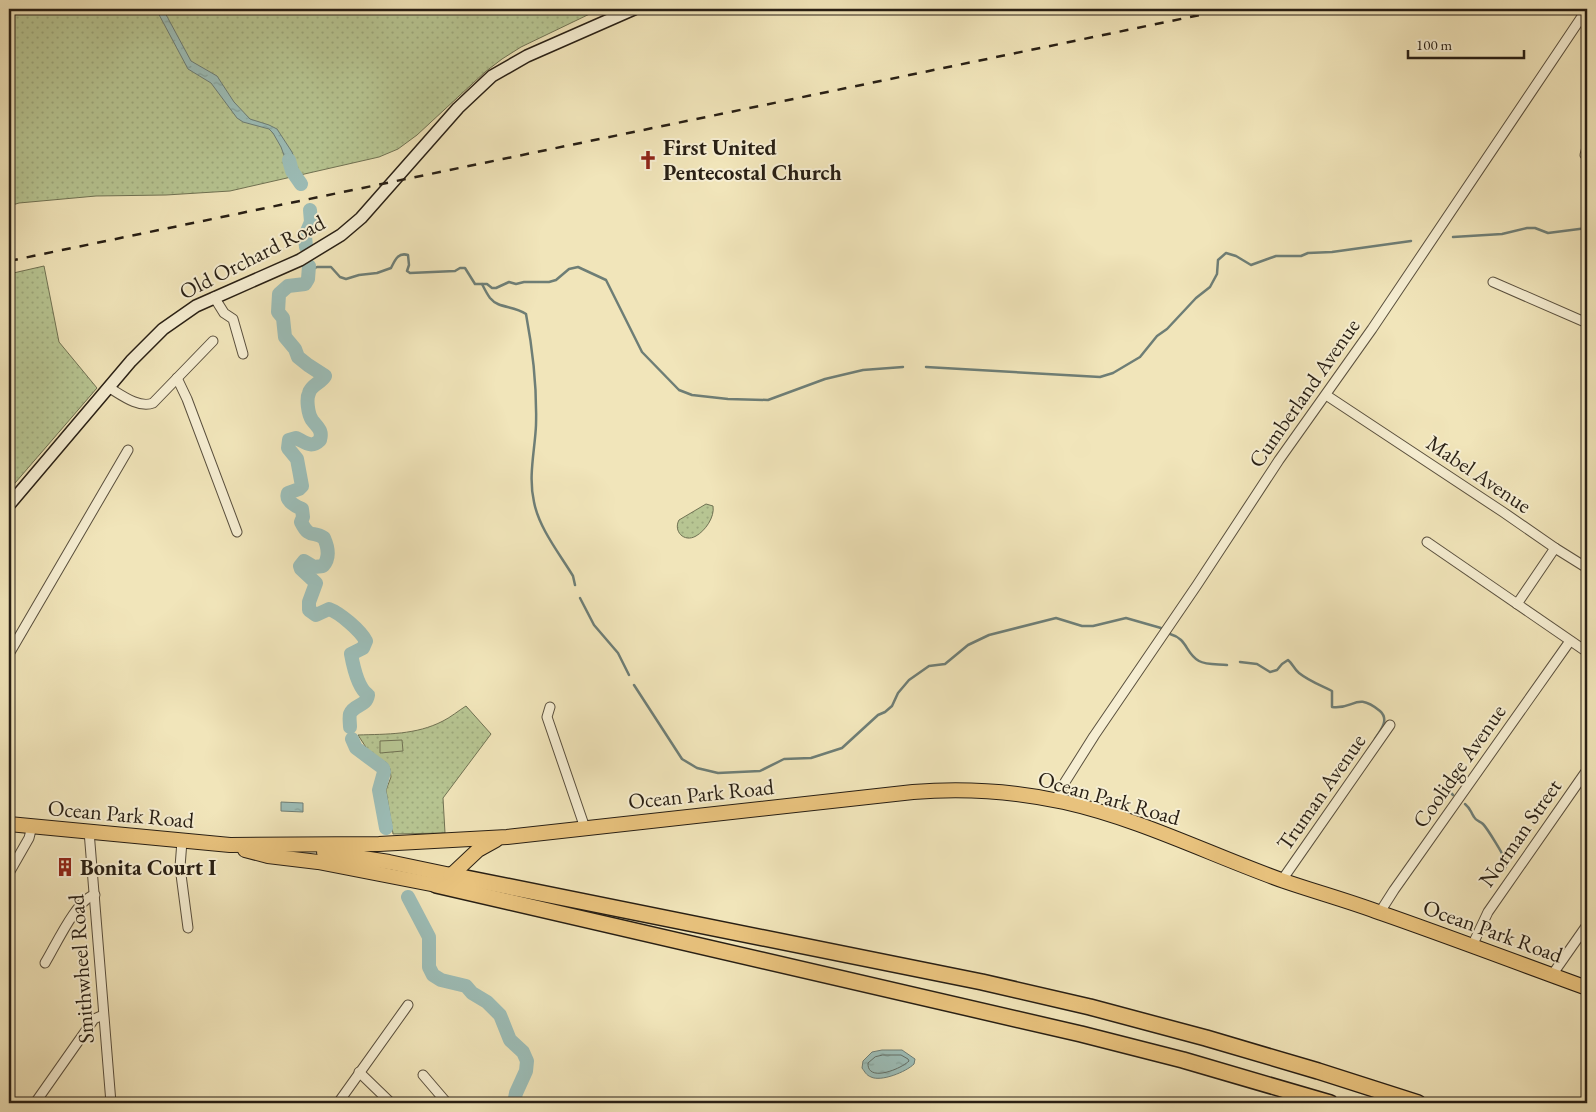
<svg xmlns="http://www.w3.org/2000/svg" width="1596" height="1112" font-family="'EB Garamond',serif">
<defs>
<pattern id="grass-dots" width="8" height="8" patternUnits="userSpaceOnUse" patternTransform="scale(1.25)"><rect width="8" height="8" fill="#b7c592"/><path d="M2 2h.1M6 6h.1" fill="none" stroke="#9da97d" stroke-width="1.8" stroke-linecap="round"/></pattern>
<pattern id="water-ripples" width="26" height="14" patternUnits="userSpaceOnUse" patternTransform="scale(1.25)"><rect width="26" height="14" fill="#9cbdb7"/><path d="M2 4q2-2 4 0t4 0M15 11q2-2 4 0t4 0" fill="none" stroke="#86a29c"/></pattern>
</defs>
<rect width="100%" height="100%" fill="#f1e5ba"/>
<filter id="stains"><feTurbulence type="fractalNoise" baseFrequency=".004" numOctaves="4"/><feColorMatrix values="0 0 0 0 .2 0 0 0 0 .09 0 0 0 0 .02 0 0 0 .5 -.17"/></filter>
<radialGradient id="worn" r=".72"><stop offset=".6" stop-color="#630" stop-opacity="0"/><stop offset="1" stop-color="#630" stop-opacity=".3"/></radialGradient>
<g fill="url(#grass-dots)" stroke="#707253">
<polygon points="9,9 600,9 521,47 502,59 485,72 417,135 398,149 379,157 230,191 166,195 96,196 19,203 9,206"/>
<polygon points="44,266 59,342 97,388 9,490 9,274"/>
<path d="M 706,504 L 713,506 C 715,517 705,531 696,536 C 684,543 673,531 679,520 Z"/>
<path d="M 466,706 L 491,734 L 443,798 L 445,833 L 393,834 L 386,790 L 391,777 L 390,769 L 387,763 L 369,752 L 358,735 C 387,734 416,735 443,721 C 451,717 458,711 466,706 Z"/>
</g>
<polygon fill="#b7c592" stroke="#707253" points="402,740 403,751 380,753 380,741"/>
<g fill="url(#water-ripples)" stroke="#6e7e76">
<polygon points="156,9 163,9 191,61 217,76 234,102 250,119 269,125 277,129 292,152 299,175 292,177 281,147 273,133 269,129 243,122 237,118 211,83 188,69"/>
<polygon points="281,802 303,803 303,812 281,811"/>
<path d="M 882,1050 L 902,1050 L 915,1059 L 914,1064 C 906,1072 881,1082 871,1077 C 866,1075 865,1072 862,1068 L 863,1061 L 872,1052 Z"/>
</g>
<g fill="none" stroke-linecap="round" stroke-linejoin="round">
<path stroke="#626e66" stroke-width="1" d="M 883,1055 L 901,1055 L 908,1059 L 909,1061 C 901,1069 867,1083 868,1063 L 875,1057 Z"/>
<g stroke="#6e7e76" stroke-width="2.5">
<polyline points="1453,237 1502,234 1527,228 1535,228 1548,233 1587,228"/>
<path d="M 309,271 L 317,267 L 331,267 L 340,277 L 346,279 L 359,275 L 377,273 L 391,268 C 395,260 398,252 408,255 L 409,265 L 407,271 L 410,273 L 455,271 L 460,268 L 465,268 L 475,284 L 487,284 L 492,288 L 496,288 L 509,282 L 516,284 L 524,282 L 549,282 L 556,280 L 569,269 L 578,267 L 606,280 L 642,352 L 679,390 L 692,395 L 728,399 L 768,400 L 825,379 L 863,370 L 903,367"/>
<path d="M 482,284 C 484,288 487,294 490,298 C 499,309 513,305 526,314 C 533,351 537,388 536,425 C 535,450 528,476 534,502 C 539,528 559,553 573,576 L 575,585"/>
<polyline points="926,367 1100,377 1113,373 1140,357 1157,336 1167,329 1196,298 1210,287 1217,274 1218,260 1226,253 1236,256 1251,265 1276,256 1301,256 1308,253 1332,252 1411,241"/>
<polyline points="580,598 594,625 618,653 629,675"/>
<path d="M 1170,634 C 1188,639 1185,653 1199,661 C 1206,665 1218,664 1227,665"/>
<path d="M 1240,662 L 1257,664 L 1270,672 L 1277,670 L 1282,664 L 1288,660 C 1293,664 1294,669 1299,673 C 1309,681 1320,685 1332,691 L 1332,707 C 1355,710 1355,691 1380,711 C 1390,720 1380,731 1375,739"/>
<polyline points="634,685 682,759 697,768 718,773 760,771 784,759 811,758 842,748 878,715 885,712 892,706 898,693 909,680 929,666 945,664 968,645 989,635 1056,618 1082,626 1093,626 1126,618 1161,628"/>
<polyline points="1448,790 1453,795"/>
<path d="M 1465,804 C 1471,809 1470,811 1474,817 C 1476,821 1480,821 1483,824 C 1487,828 1505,857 1506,862 C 1507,865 1506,867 1504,870"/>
</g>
<g stroke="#9cbdb7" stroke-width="14">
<polyline points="289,160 292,171 301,184"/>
<polyline points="306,247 305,236 311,222 310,210"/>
<path d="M 309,266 L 308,279 L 305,284 L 288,286 L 279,294 L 278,312 L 283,318 L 285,337 L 295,349 L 298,357 L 308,365 L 325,376 C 321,383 311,385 309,393 C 306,399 308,414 312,420 C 317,427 323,430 320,440 C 311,449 305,442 296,438 L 289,440 L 288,448 L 297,459 L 302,486 L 299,489 L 288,493 C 285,501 295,506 302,509 L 303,517 L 301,522 C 310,540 313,530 324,538 C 328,547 330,558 323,566 L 314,567 L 304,561 L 300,566 L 301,569 L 316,583 L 309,602 L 309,610 L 316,615 L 329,609 C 340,613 360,630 366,641 L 363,648 L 351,654 C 353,665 358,688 368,695 C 366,707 354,704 350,714 C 349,717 350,723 350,727"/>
<polyline points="352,739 356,748 383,768 384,772 379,790 386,828"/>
<polyline points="408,897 429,937 429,967 433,975 441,980 466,986 472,993 487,1002 500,1015 510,1040 523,1052 527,1061 526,1071 516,1093 514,1103"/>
</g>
<g stroke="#5a503e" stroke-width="11">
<g id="street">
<polyline points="1585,155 1587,147"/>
<polyline points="1493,282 1587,323"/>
<polyline points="214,297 224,313 233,319 243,354"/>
<polyline points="177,378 187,399 237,532"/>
<path d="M 108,387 C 120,394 139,409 153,403 L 213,341"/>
<polyline points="1326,395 1503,512 1555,548 1517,604"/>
<polyline points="1427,542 1587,652"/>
<polyline points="1555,548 1587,568"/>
<polyline points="9,654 128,450"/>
<polyline points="550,707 547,717 585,828"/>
<polyline points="1056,800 1065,782 1094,736 1197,585 1279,460 1372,329 1587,9"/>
<polyline points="89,831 111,1103"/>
<polyline points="182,841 180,867 188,928"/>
<polyline points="9,873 29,838 32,826"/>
<polyline points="1282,880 1390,725"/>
<polyline points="1380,912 1394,890 1570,641"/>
<polyline points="1472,946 1488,912 1587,770"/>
<path d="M 45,963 C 55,947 77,898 95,895"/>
<polyline points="1552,975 1587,925"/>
<polyline points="359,1072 391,1103"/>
<polyline points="423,1075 447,1103"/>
<polyline points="35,1103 94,1019 103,1015"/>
<polyline points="338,1103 408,1005"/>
</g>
</g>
<g stroke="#281f14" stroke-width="14">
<polyline id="secondary" points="9,505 131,361 163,329 196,306 300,260 341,235 361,218 458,108 492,76 527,56 634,9"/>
</g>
<g stroke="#281f14" stroke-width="16">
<g id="primary">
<path d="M 9,824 L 230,845 L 379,844 L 507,837 L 913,792 C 964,788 1014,791 1064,802 C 1140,819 1211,855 1284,881 C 1316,892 1349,901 1381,913 C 1450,937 1518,963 1587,988"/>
<polyline points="245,850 268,856 318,862 436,885 444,882 478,850 496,840"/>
<polyline points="324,852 389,862 451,875"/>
</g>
</g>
<g stroke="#281f14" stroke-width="18">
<g id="highway">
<polyline points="451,875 982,982 1090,1007 1206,1038 1318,1071 1418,1103"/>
<polyline points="436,885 1081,1034 1183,1060 1330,1103"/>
</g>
</g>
<use href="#street" stroke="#f6eed2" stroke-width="9"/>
<use href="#secondary" stroke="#f6eed2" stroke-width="11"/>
<use href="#primary" stroke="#e8c27d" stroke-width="14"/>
<use href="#highway" stroke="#e8c27d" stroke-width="15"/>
<polyline stroke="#281f14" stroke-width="2.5" stroke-dasharray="9 9" stroke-linecap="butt" points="9,261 1229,9"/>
</g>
<defs>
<g id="church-bare" transform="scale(1.5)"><path d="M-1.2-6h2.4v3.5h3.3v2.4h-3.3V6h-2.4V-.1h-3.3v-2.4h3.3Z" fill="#8f2418" stroke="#f6eed2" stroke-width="2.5" paint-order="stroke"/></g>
<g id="building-bare" transform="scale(1.5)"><path d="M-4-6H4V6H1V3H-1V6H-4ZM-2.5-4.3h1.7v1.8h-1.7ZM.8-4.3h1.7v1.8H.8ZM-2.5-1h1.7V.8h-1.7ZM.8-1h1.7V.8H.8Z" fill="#8f2418" stroke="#f6eed2" stroke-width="2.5" paint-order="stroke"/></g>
</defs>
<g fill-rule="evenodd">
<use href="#church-bare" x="648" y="160"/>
<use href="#building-bare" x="65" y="867"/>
</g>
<g text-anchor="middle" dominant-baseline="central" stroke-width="4" stroke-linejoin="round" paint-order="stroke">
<g font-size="22" font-weight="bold" fill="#281f14" stroke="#f6eed2" text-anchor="start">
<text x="663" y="147">First United<tspan x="663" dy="25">Pentecostal Church</tspan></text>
<text x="80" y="867">Bonita Court I</text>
</g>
<g font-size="22" fill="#281f14" stroke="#f6eed2">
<text transform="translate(252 257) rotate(-27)">Old Orchard Road</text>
<text transform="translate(1304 393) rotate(-55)">Cumberland Avenue</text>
<text transform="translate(1479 474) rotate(34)">Mabel Avenue</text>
<text transform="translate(1459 766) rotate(-55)">Coolidge Avenue</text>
<text transform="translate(1321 792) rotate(-55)">Truman Avenue</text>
<text transform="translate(701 794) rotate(-6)">Ocean Park Road</text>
<text transform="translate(1109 798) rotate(16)">Ocean Park Road</text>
<text transform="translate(121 814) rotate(5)">Ocean Park Road</text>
<text transform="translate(1520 833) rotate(-55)">Norman Street</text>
<text transform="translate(1493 931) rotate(20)">Ocean Park Road</text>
<text transform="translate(81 969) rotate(-94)">Smithwheel Road</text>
</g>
</g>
<rect width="1596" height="1112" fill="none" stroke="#f1e5ba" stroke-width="30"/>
<rect x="10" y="10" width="1576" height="1092" fill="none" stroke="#281f14" stroke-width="2.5"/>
<rect x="15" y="15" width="1566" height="1082" fill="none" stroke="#281f14"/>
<path d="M1408 50v8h116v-8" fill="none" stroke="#281f14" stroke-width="2.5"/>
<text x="1416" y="50" font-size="15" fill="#281f14" stroke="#f6eed2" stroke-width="4" paint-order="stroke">100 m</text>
<rect width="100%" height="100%" filter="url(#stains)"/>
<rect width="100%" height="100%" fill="url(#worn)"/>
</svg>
